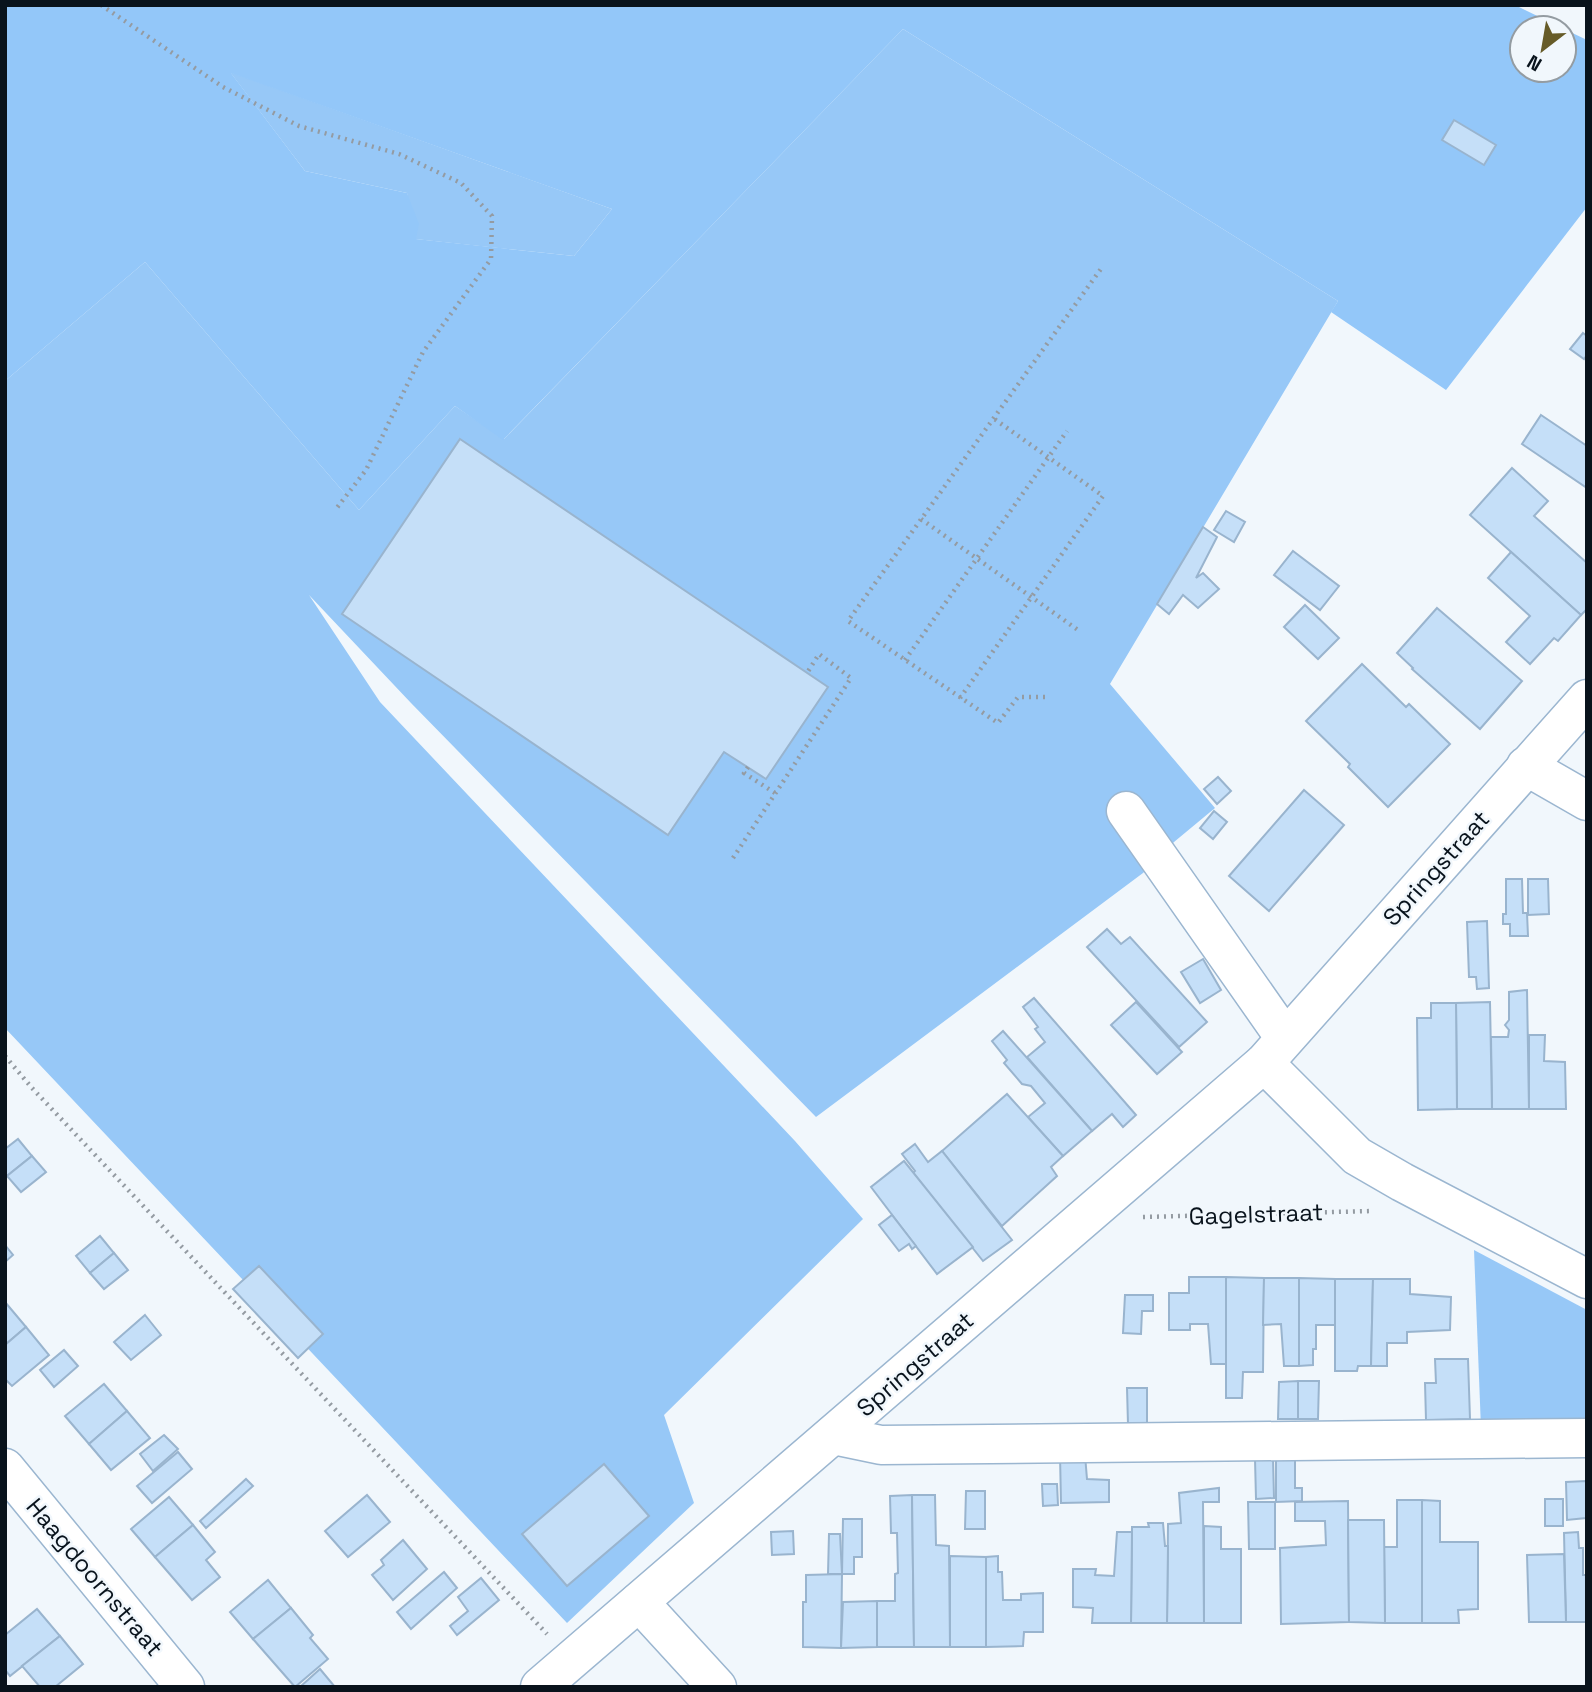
<svg xmlns="http://www.w3.org/2000/svg" width="1592" height="1692" font-family="'Space Grotesk',sans-serif">
<rect width="100%" height="100%" fill="#f1f7fc"/>
<g fill="#97c8f7">
<polygon points="903,29 1338,301 1110,684 1215,808 1174,842 1143,873 816,1117 411,703 309,595 380,702 795,1141 863,1219 664,1415 694,1503 567,1623 5,1028 5,381 145,262 359,510 455,406 504,439"/>
<polygon points="230,72 612,209 574,256 415,239 407,193 305,171"/>
<polygon points="1474,1250 1587,1310 1587,1429 1481,1428"/>
</g>
<path fill="#93c7f9" fill-rule="evenodd" d="M 5,5 L 1515,5 L 1562,28 L 1522,28 L 1522,70 L 1564,70 L 1564,29 L 1587,40 L 1587,207 L 1446,390 L 1331,312 L 1338,301 L 903,29 L 503,440 L 455,406 L 359,510 L 145,262 L 5,381 ZM 231,73 L 612,209 L 574,256 L 416,239 L 419,224 L 407,193 L 305,171 Z"/>
<g fill="#c5dff8" stroke="#99b4ce" stroke-width="2">
<polygon points="1454,120 1496,145 1484,165 1442,140"/>
<polygon points="1583,333 1587,336 1587,355 1584,359 1570,349"/>
<polygon points="1541,415 1587,446 1587,488 1522,444"/>
<polygon points="460,439 828,687 766,779 724,752 668,835 342,614"/>
<polygon points="1512,468 1548,501 1534,516 1587,563 1587,609 1581,615 1470,515"/>
<polygon points="1226,511 1245,522 1234,542 1214,530"/>
<polygon points="1203,527 1217,537 1196,578 1203,573 1219,589 1198,608 1183,595 1169,614 1157,604"/>
<polygon points="1293,551 1339,586 1320,610 1274,575"/>
<polygon points="1511,552 1581,615 1558,641 1554,638 1530,664 1506,642 1530,616 1488,578"/>
<polygon points="1305,605 1339,638 1318,659 1284,627"/>
<polygon points="1437,608 1522,681 1480,729 1412,669 1413,668 1397,653"/>
<polygon points="1362,664 1406,707 1409,704 1450,744 1388,807 1348,767 1350,764 1306,721"/>
<polygon points="1218,777 1231,791 1217,804 1204,789"/>
<polygon points="1304,790 1344,825 1269,911 1229,876"/>
<polygon points="1214,811 1227,822 1213,839 1200,828"/>
<polygon points="1506,879 1522,879 1523,913 1527,913 1528,936 1510,936 1510,924 1503,924 1503,914 1506,914"/>
<polygon points="1528,879 1548,879 1549,914 1528,915"/>
<polygon points="1487,921 1489,988 1477,989 1476,977 1469,977 1467,922"/>
<polygon points="1107,929 1121,944 1130,937 1207,1022 1179,1047 1087,947"/>
<polygon points="1203,959 1221,990 1200,1003 1181,972"/>
<polygon points="1527,990 1529,1109 1492,1109 1491,1037 1508,1037 1509,1030 1505,1025 1509,1020 1509,992"/>
<polygon points="1034,998 1136,1115 1123,1127 1112,1114 1092,1131 1027,1057 1045,1042 1035,1029 1038,1027 1023,1007"/>
<polygon points="1136,1002 1182,1052 1157,1074 1111,1025"/>
<polygon points="1490,1002 1492,1109 1457,1109 1456,1003"/>
<polygon points="1431,1003 1456,1003 1457,1109 1418,1110 1417,1018 1431,1018"/>
<polygon points="1003,1031 1092,1131 1063,1156 1028,1117 1045,1103 1031,1086 1022,1084 1004,1063 1007,1060 992,1041"/>
<polygon points="1529,1035 1545,1035 1544,1061 1565,1062 1566,1109 1529,1109"/>
<polygon points="1007,1094 1063,1156 1051,1167 1057,1176 1002,1226 942,1151"/>
<polygon points="18,1139 32,1156 7,1176 5,1174 5,1149"/>
<polygon points="915,1144 928,1162 942,1151 1012,1240 983,1261 913,1173 915,1171 902,1154"/>
<polygon points="32,1156 46,1172 21,1192 7,1176"/>
<polygon points="904,1161 973,1247 937,1274 871,1187"/>
<polygon points="892,1215 916,1246 912,1249 909,1244 899,1251 879,1225"/>
<polygon points="100,1236 114,1253 90,1273 76,1256"/>
<polygon points="5,1245 13,1255 5,1262"/>
<polygon points="114,1253 128,1270 104,1289 90,1273"/>
<polygon points="259,1266 323,1334 298,1358 233,1289"/>
<polygon points="1189,1277 1226,1277 1227,1364 1211,1364 1208,1324 1190,1324 1190,1330 1169,1330 1169,1293 1189,1293"/>
<polygon points="1226,1277 1264,1278 1263,1372 1243,1372 1242,1398 1226,1398"/>
<polygon points="1264,1278 1299,1278 1299,1366 1284,1366 1281,1324 1263,1325"/>
<polygon points="1299,1278 1335,1279 1335,1325 1316,1325 1316,1349 1313,1349 1313,1365 1299,1366"/>
<polygon points="1335,1279 1373,1279 1371,1366 1358,1366 1357,1371 1335,1371"/>
<polygon points="1373,1279 1410,1279 1410,1294 1451,1297 1450,1330 1407,1332 1407,1343 1387,1343 1387,1366 1371,1366"/>
<polygon points="1125,1295 1153,1295 1153,1311 1142,1311 1141,1334 1123,1333"/>
<polygon points="5,1302 26,1327 5,1345"/>
<polygon points="145,1315 161,1335 131,1360 114,1342"/>
<polygon points="26,1327 49,1355 12,1386 5,1379 5,1345"/>
<polygon points="64,1350 78,1366 54,1387 40,1370"/>
<polygon points="1435,1359 1468,1359 1470,1419 1426,1420 1425,1383 1436,1383"/>
<polygon points="1298,1381 1298,1419 1278,1419 1279,1382"/>
<polygon points="1298,1381 1319,1381 1318,1419 1298,1419"/>
<polygon points="104,1384 127,1411 89,1444 65,1416"/>
<polygon points="1127,1388 1147,1388 1147,1424 1128,1424"/>
<polygon points="127,1411 150,1438 111,1470 89,1444"/>
<polygon points="164,1435 178,1449 153,1471 140,1454"/>
<polygon points="178,1452 192,1469 152,1503 137,1486"/>
<polygon points="1060,1455 1085,1455 1087,1479 1109,1480 1109,1502 1061,1503"/>
<polygon points="1273,1458 1274,1498 1256,1499 1255,1459"/>
<polygon points="1276,1458 1295,1459 1295,1488 1302,1488 1302,1501 1276,1502"/>
<polygon points="604,1464 649,1516 567,1586 522,1534"/>
<polygon points="246,1479 253,1486 206,1528 200,1521"/>
<polygon points="1586,1481 1586,1518 1567,1520 1566,1482"/>
<polygon points="1042,1484 1057,1484 1058,1505 1043,1506"/>
<polygon points="1219,1488 1219,1502 1203,1502 1204,1623 1167,1623 1168,1524 1181,1523 1179,1493"/>
<polygon points="966,1491 985,1491 985,1529 965,1529"/>
<polygon points="367,1495 390,1522 348,1557 325,1531"/>
<polygon points="912,1495 914,1647 877,1647 877,1601 895,1601 895,1574 898,1573 897,1533 891,1533 890,1496"/>
<polygon points="912,1495 935,1495 936,1545 949,1546 950,1647 914,1647"/>
<polygon points="169,1497 193,1525 155,1557 131,1529"/>
<rect x="1545" y="1499" width="18" height="27"/>
<polygon points="1397,1500 1422,1500 1422,1623 1385,1623 1384,1547 1397,1547"/>
<polygon points="1422,1500 1440,1501 1440,1542 1478,1542 1478,1609 1458,1610 1459,1623 1422,1623"/>
<polygon points="1348,1501 1349,1622 1281,1624 1280,1548 1326,1545 1325,1521 1295,1521 1295,1502"/>
<polygon points="1248,1502 1275,1502 1275,1549 1249,1549"/>
<polygon points="843,1519 862,1519 862,1557 854,1557 854,1574 842,1574"/>
<polygon points="1348,1520 1384,1520 1385,1623 1349,1622"/>
<polygon points="1148,1523 1163,1523 1165,1546 1168,1546 1167,1623 1131,1623 1132,1527 1149,1527"/>
<polygon points="193,1525 215,1552 206,1560 220,1577 192,1600 155,1557"/>
<polygon points="1204,1526 1221,1527 1221,1549 1241,1549 1241,1623 1204,1623"/>
<polygon points="793,1531 794,1554 772,1555 771,1532"/>
<polygon points="1117,1532 1132,1532 1131,1623 1092,1623 1093,1608 1073,1607 1073,1569 1096,1569 1095,1575 1114,1576"/>
<polygon points="1578,1532 1579,1548 1583,1548 1583,1575 1587,1575 1587,1622 1566,1622 1564,1533"/>
<polygon points="829,1534 840,1534 842,1574 828,1574"/>
<polygon points="403,1540 427,1569 393,1600 372,1575 384,1565 381,1560"/>
<polygon points="1564,1554 1566,1622 1529,1622 1527,1555"/>
<polygon points="950,1556 986,1557 986,1647 950,1647"/>
<polygon points="998,1556 998,1572 1002,1572 1003,1600 1021,1600 1021,1594 1043,1593 1043,1632 1024,1632 1023,1646 986,1647 986,1557"/>
<polygon points="444,1572 457,1588 411,1629 397,1612"/>
<polygon points="842,1574 841,1648 803,1647 803,1602 806,1602 806,1575"/>
<polygon points="481,1578 499,1600 457,1635 450,1626 468,1611 458,1597"/>
<polygon points="268,1580 291,1608 253,1639 230,1612"/>
<polygon points="877,1601 877,1647 841,1648 843,1602"/>
<polygon points="291,1608 313,1635 310,1638 328,1659 295,1687 253,1639"/>
<polygon points="37,1609 60,1636 10,1676 5,1670 5,1635"/>
<polygon points="60,1636 83,1664 55,1687 40,1687 22,1666"/>
<polygon points="320,1669 335,1687 300,1687"/>
</g>
<g fill="none" stroke-linecap="round" stroke-linejoin="round">
<g stroke="#9bb6d0" stroke-width="41">
<g id="minor">
<polyline points="1526,766 1587,801"/>
<polyline points="1126,811 1285,1038"/>
<polyline points="1264,1063 1357,1156 1402,1182 1587,1279"/>
<polyline points="833,1435 881,1445 1587,1438"/>
<polyline points="5,1468 185,1687"/>
<polyline points="639,1602 717,1687"/>
<polyline points="540,1687 1264,1063 1587,699"/>
</g>
</g>
<g stroke="#949ba2" stroke-width="4.5" stroke-dasharray="2 5" stroke-linecap="butt">
<polyline points="101,5 223,87 299,126 399,154 461,183 492,216 491,259 423,352 366,470 336,509"/>
<polyline points="921,519 1078,630"/>
<polyline points="905,660 1067,431"/>
<polyline points="1045,697 1018,697 998,723 848,621 1103,266"/>
<polyline points="960,698 1103,496 993,418"/>
<polyline points="748,767 744,773 775,793"/>
<polyline points="733,858 851,678 819,654 807,673"/>
<polyline points="5,1056 32,1088 547,1634"/>
<polyline points="1143,1217 1372,1211"/>
</g>
<use href="#minor" stroke="#fff" stroke-width="38"/>
</g>
<g text-anchor="middle" dominant-baseline="central" stroke-width="5" stroke-linejoin="round" paint-order="stroke">
<g font-size="24" fill="#09131c" stroke="#f1f7fc">
<text transform="translate(1436 868) rotate(-48)">Springstraat</text>
<text transform="translate(1256 1214) rotate(-2)">Gagelstraat</text>
<text transform="translate(915 1364) rotate(-41)">Springstraat</text>
<text transform="translate(95 1577) rotate(50)">Haagdoornstraat</text>
</g>
</g>
<rect width="1592" height="1692" fill="none" stroke="#09131c" stroke-width="14"/>
<g transform="translate(1543 49) rotate(211)"><circle r="33" fill="#f1f7fc" stroke="#949ca2" stroke-width="2"/>
<path d="M0-5L12 26L0 18L-12 26Z" fill="#665b28"/>
<text y="-10" font-size="19" font-weight="bold" text-anchor="middle" fill="#09131c">N</text>
</g>
</svg>
